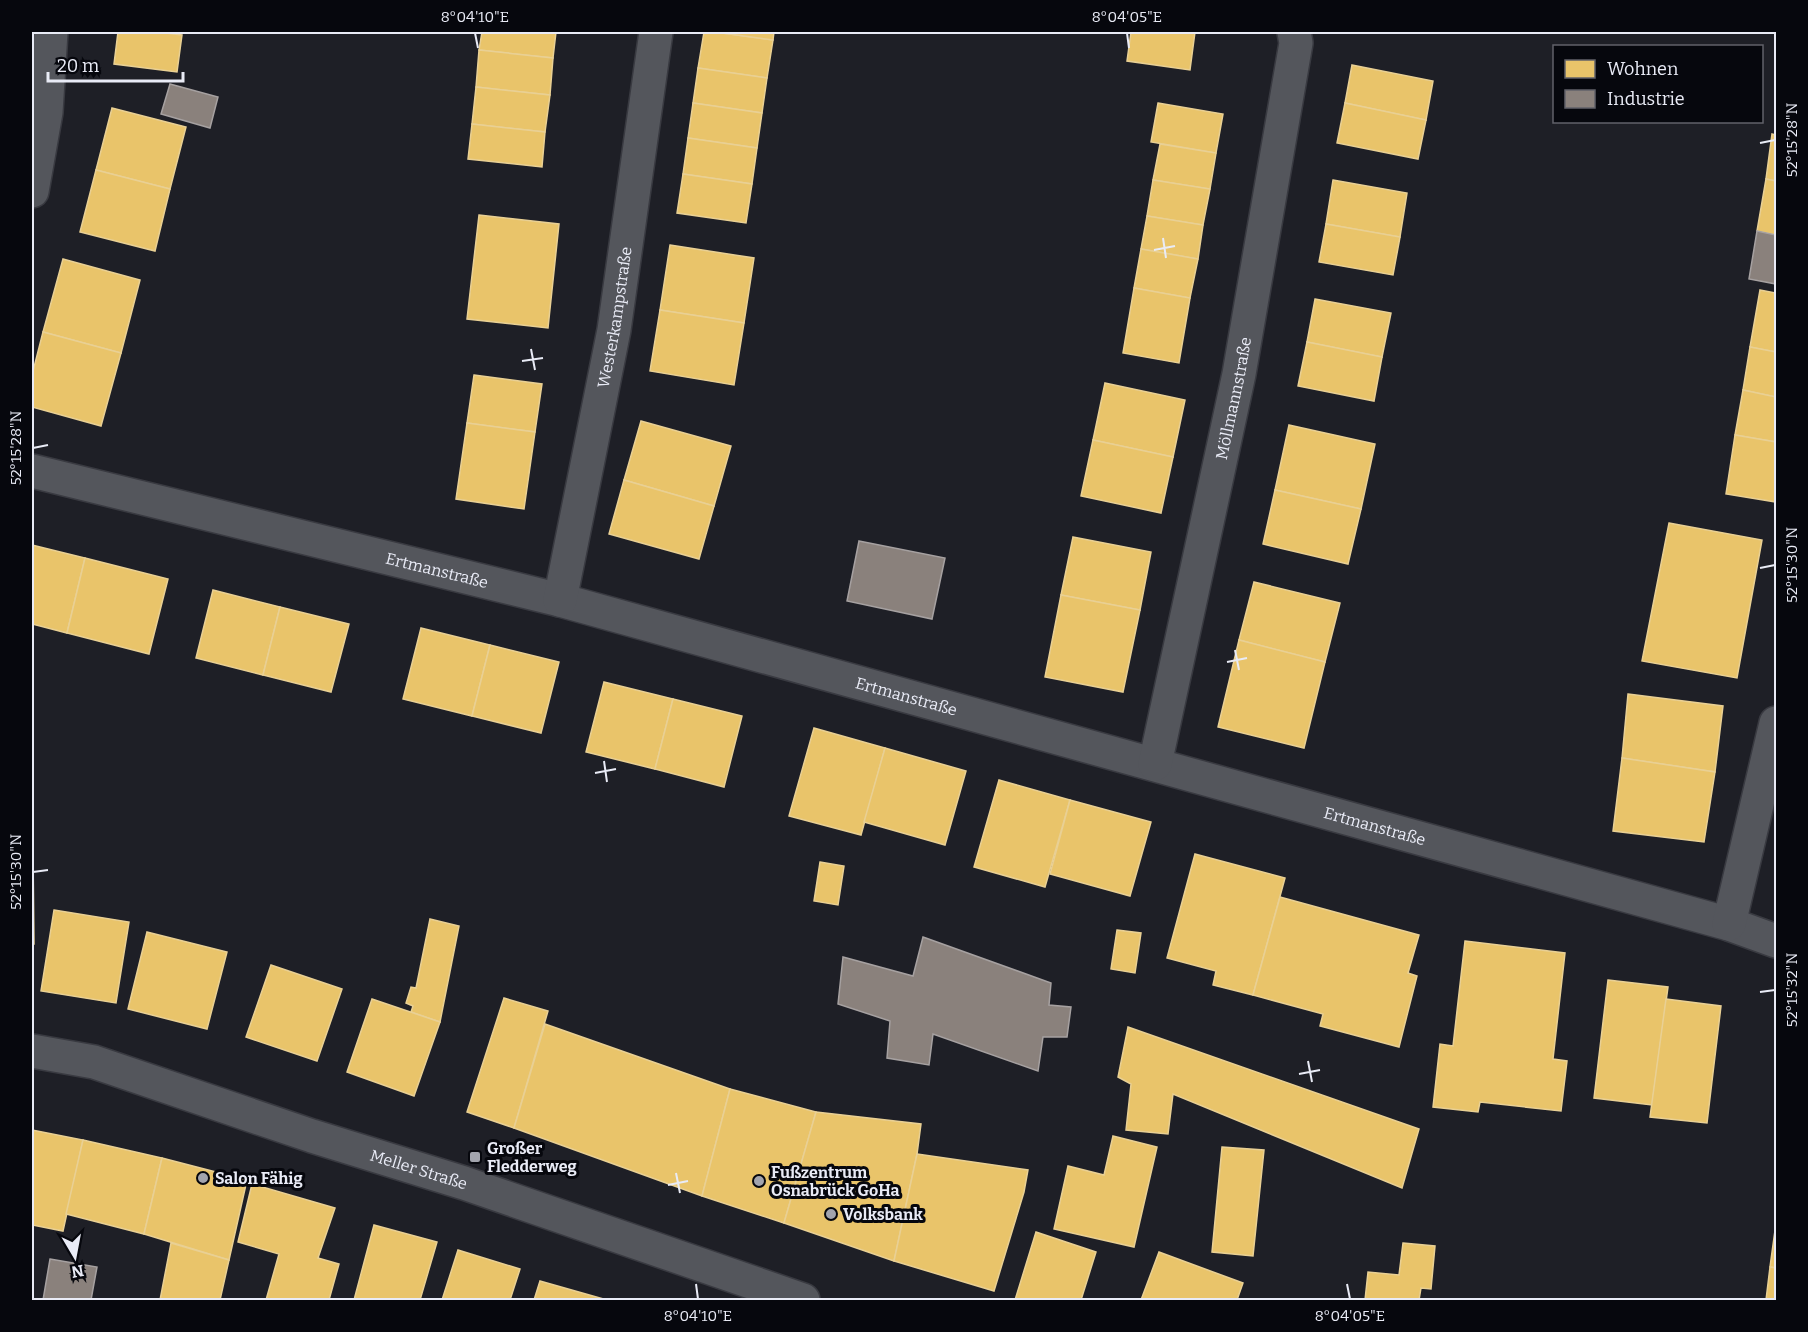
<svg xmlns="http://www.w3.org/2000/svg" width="1808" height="1332" font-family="Bitter,serif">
<rect width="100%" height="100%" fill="#1e1f26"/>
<g fill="#e9c46a" stroke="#e9d094" stroke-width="1.5">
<polygon points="118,32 158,32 182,35 177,72 114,64"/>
<polygon points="482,32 556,32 553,58 479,50"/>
<polygon points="704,32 715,32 773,40 767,78 698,68"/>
<polygon points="715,32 774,32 773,40"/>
<polygon points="1131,32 1195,32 1190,70 1127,61"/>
<polygon points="479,50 553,58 550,95 476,87"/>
<polygon points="1352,65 1433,81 1426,120 1345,103"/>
<polygon points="698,68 767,78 762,113 693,103"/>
<polygon points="476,87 550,95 545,132 472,124"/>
<polygon points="693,103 762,113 757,148 688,138"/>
<polygon points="1158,103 1223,114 1216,153 1151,142"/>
<polygon points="1345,103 1426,120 1418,159 1337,143"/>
<polygon points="112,108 186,127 170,189 96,170"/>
<polygon points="472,124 545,132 542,167 468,159"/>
<polygon points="1772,134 1776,135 1776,181 1766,179"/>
<polygon points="688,138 757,148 752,184 683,174"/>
<polygon points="1160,144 1216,153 1210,189 1153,180"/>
<polygon points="96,170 170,189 155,251 80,232"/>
<polygon points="683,174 752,184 746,223 677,213"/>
<polygon points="1766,179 1776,181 1776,235 1757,231"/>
<polygon points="1153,180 1210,189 1203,225 1147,216"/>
<polygon points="1333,180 1407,193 1400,237 1326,224"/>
<polygon points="479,215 559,224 548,328 467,319"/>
<polygon points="1147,216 1203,225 1198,259 1141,249"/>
<polygon points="1326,224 1400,237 1393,275 1319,262"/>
<polygon points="670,245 754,258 744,323 660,310"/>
<polygon points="1141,249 1198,259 1190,298 1134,288"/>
<polygon points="63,259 140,280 121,353 43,332"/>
<polygon points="1134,288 1190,298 1179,363 1123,353"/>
<polygon points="1760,290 1776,293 1776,352 1750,347"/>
<polygon points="1315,299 1391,313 1382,357 1307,342"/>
<polygon points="660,310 744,323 734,385 650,371"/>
<polygon points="43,332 121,353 101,426 32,407 32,375"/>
<polygon points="1307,342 1382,357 1374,401 1298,386"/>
<polygon points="1750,347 1776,352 1776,397 1743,390"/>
<polygon points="474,375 542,384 535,432 467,423"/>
<polygon points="1105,383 1185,400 1173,457 1093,440"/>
<polygon points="1743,390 1776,397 1776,442 1735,435"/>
<polygon points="641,421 731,446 714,506 624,480"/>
<polygon points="467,423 535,432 524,509 456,499"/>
<polygon points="1289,425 1375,444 1361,509 1275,490"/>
<polygon points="1735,435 1776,442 1776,502 1726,494"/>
<polygon points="1093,440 1173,457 1161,513 1081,496"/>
<polygon points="624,480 714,506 699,559 609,534"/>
<polygon points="1275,490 1361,509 1348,564 1263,544"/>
<polygon points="1669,523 1762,540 1737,678 1642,661"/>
<polygon points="1073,537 1151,552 1140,610 1061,595"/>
<polygon points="32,545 85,558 67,633 32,624"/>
<polygon points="85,558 168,579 149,654 67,633"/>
<polygon points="1254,582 1340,603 1325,662 1239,640"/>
<polygon points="213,590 280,607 263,675 196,658"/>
<polygon points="1061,595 1140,610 1123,692 1045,677"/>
<polygon points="280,607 349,624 331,692 263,675"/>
<polygon points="421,628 490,645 472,716 403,699"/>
<polygon points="1239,640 1325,662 1304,748 1218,727"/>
<polygon points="490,645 559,662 541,733 472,716"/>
<polygon points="604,682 673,699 655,769 586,752"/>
<polygon points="1628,694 1723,706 1715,772 1622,758"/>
<polygon points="673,699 742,716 724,787 655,769"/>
<polygon points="814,728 885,748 861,835 789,816"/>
<polygon points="885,748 966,771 945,845 864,822"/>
<polygon points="1622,758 1715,772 1704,842 1613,831"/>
<polygon points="999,780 1070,800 1045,887 974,867"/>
<polygon points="1070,800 1151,822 1130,896 1050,874"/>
<polygon points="32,854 33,854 34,944 32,944"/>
<polygon points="1195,854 1285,878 1253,995 1213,985 1216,971 1167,958"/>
<polygon points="820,862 844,866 838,905 814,901"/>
<polygon points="1280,897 1419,935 1408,973 1417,976 1399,1047 1320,1026 1323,1014 1253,995"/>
<polygon points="54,910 129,922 116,1003 41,991"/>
<polygon points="430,919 459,926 440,1022 411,1012 413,1006 406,1003 411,987 416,988"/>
<polygon points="1117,930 1141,933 1135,973 1111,969"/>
<polygon points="147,932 227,952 207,1029 128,1009"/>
<polygon points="1465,941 1565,953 1553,1059 1567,1061 1561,1111 1480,1102 1478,1112 1433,1107 1440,1044 1453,1046"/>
<polygon points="271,965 342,989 317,1061 246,1037"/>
<polygon points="1608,980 1668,987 1652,1105 1594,1098"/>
<polygon points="504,998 548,1011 514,1128 467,1112"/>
<polygon points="372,999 440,1022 414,1096 347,1072"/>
<polygon points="1666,999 1721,1006 1707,1123 1650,1117"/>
<polygon points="545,1024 730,1089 702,1196 514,1128"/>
<polygon points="1128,1027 1419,1129 1402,1188 1173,1094 1168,1134 1126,1130 1131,1084 1118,1077"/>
<polygon points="730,1089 816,1112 784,1223 702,1196"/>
<polygon points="816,1112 921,1124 917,1154 894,1261 784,1223"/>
<polygon points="32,1130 83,1140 63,1231 32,1225"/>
<polygon points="1113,1136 1157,1147 1134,1247 1054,1229 1068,1166 1104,1175"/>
<polygon points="83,1140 162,1158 144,1234 66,1214"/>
<polygon points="1222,1147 1264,1150 1253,1256 1212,1252"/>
<polygon points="917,1154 1028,1170 1024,1192 994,1291 894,1261"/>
<polygon points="162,1158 247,1180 229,1260 144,1234"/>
<polygon points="252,1184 335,1208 318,1258 339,1264 329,1300 266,1300 279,1254 238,1242"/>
<polygon points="1776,1223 1776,1268 1770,1267"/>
<polygon points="374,1225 437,1242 420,1300 354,1300"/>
<polygon points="1036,1232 1096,1252 1081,1300 1015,1300"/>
<polygon points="171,1243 229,1260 220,1300 160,1300"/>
<polygon points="1403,1243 1435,1246 1431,1289 1421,1288 1419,1300 1365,1300 1368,1272 1399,1275"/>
<polygon points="458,1250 520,1269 510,1300 442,1300"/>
<polygon points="1159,1252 1243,1283 1237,1300 1141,1300"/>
<polygon points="1770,1267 1776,1268 1776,1300 1766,1300"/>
<polygon points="540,1281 607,1300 534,1300"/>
</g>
<g fill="#8a817c" stroke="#a6a1a1" stroke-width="1.5">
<polygon points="170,84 218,97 210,128 161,114"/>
<polygon points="1757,231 1776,235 1776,284 1749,279"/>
<polygon points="859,541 945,558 932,619 847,601"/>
<polygon points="923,937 1051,983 1049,1005 1071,1007 1067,1037 1043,1037 1038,1071 933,1034 929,1065 887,1058 890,1021 838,1004 843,957 913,976"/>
<polygon points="50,1259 97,1267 91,1300 43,1300"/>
</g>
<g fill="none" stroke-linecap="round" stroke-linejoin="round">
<g stroke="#393a41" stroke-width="36">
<g id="street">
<polyline points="32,191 46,112 51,32"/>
<path id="s1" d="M 32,471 L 560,600 L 1729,924 L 1776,941"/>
<path id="s2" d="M 560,600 L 614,330 L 656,32"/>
<path id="s3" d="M 1155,764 L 1239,374 L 1296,43 L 1294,32"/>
<polyline points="1729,924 1776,723"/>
<path id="s4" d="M 32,1051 L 94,1062 L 312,1136 L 464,1183 L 803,1300"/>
</g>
</g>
<use href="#street" stroke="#54565c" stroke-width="33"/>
</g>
<path fill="none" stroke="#e9ebf6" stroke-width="2" d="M 475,33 L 478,48M 1127,33 L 1129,48M 1760,143 L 1775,140M 1163,238 L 1166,258M 1154,250 L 1175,246M 531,349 L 535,370M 522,361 L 543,358M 33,448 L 48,445M 1760,568 L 1775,565M 1235,650 L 1239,670M 1227,662 L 1247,658M 604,761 L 607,782M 595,773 L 616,769M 33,872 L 48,870M 1760,992 L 1775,990M 1308,1061 L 1312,1082M 1299,1074 L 1320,1070M 676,1173 L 680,1193M 668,1185 L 688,1181M 696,1284 L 698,1299M 1347,1284 L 1350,1299"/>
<g fill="#a2a4ad" stroke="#06070d" stroke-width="2">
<rect x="469" y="1151" width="12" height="12" rx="3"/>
<circle cx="203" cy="1178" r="6"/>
<circle cx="759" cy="1181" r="6"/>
<circle cx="831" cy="1214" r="6"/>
</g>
<g text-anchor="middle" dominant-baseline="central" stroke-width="6" stroke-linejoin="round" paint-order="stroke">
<g font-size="16" fill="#e9ebf6" stroke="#06070d">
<text stroke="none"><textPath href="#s2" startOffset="288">Westerkampstraße</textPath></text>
<text stroke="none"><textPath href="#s3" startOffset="374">Möllmannstraße</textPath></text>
<text stroke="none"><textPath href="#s1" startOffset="417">Ertmanstraße</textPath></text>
<text stroke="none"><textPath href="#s1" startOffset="903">Ertmanstraße</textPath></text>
<text stroke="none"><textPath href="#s1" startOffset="1389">Ertmanstraße</textPath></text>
<text stroke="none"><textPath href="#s4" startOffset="405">Meller Straße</textPath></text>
</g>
<g font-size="16" font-weight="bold" fill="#e9ebf6" stroke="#06070d" text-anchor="start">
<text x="487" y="1148">Großer<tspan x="487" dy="18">Fledderweg</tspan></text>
<text x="771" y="1172">Fußzentrum<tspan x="771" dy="18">Osnabrück GoHa</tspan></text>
<text x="215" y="1178">Salon Fähig</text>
<text x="843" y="1214">Volksbank</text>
</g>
</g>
<rect width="1808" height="1332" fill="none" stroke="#06070d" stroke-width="66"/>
<rect x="1553" y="45" width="210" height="78" fill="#06070d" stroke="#61626a" stroke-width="1.5"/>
<rect x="1565" y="60" width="30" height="18" fill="#e9c46a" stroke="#61626a" stroke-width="1.5"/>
<text x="1607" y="75" font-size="18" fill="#e9ebf6">Wohnen</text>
<rect x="1565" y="90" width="30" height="18" fill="#8a817c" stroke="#61626a" stroke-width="1.5"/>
<text x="1607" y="105" font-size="18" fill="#e9ebf6">Industrie</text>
<g transform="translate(75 1257) rotate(170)" stroke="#06070d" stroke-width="4.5" paint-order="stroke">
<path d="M0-4.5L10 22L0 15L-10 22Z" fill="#e9ebf6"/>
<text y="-9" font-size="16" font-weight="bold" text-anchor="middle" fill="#e9ebf6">N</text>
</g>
<path d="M48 72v9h135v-9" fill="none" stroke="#e9ebf6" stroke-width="3"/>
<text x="57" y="72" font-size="18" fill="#e9ebf6" stroke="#06070d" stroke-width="4.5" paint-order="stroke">20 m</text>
<rect x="33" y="33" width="1742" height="1266" fill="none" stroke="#e9ebf6" stroke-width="2"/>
<g font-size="15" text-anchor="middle" fill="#e9ebf6">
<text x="475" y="22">8°04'10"E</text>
<text x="1127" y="22">8°04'05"E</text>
<text transform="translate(1792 140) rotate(-90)" y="5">52°15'28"N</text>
<text transform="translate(16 448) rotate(-90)" y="5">52°15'28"N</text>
<text transform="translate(1792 565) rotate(-90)" y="5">52°15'30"N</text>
<text transform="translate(16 872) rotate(-90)" y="5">52°15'30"N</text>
<text transform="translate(1792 990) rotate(-90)" y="5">52°15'32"N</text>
<text x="698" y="1321">8°04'10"E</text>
<text x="1350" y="1321">8°04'05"E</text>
</g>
</svg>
